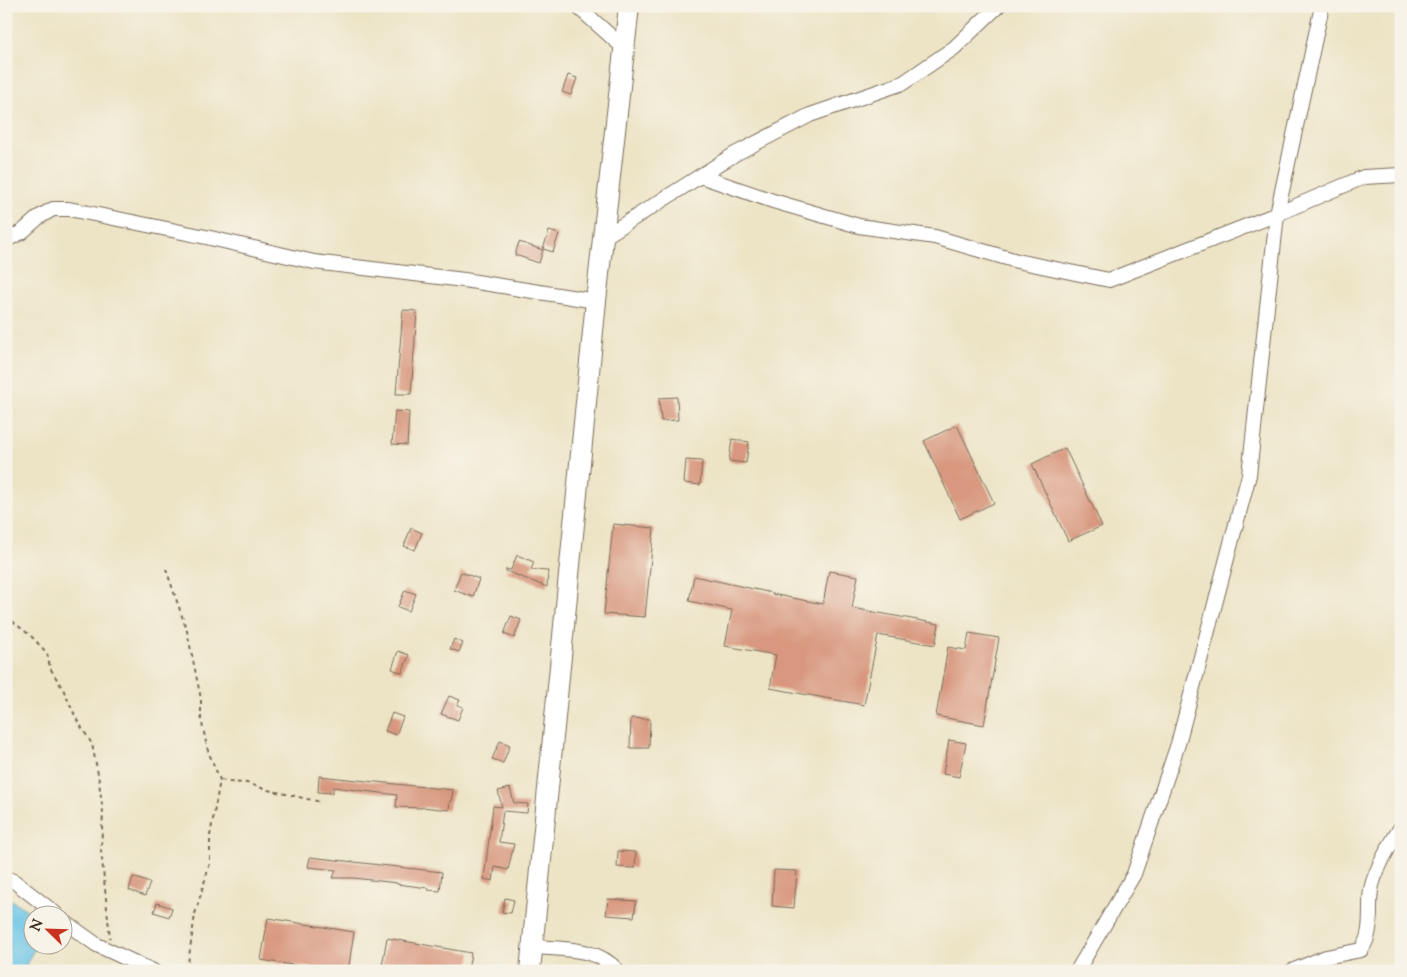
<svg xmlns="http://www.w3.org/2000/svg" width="1407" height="977" font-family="'Sorts Mill Goudy',serif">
<rect width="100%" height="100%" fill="#f7f3e8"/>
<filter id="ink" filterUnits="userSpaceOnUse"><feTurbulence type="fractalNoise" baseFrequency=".02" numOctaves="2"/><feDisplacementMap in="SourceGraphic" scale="10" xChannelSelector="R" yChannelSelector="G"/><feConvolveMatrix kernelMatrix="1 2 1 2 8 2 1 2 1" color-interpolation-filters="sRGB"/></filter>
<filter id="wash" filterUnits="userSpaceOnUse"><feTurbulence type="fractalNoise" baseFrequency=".0096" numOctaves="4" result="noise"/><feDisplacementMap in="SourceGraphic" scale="20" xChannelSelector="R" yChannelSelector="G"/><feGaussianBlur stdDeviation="1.12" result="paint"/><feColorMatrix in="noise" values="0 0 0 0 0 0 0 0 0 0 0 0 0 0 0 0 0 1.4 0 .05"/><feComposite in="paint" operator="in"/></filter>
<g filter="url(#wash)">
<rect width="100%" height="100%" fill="#ede4c6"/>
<polygon fill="#6ac5e8" stroke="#527883" points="6,897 33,914 32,944 36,945 23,971 6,971"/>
<g id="blocks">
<g fill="#d8977e">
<polygon points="568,75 577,78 571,95 562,92"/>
<polygon points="549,231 559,234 553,252 543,249"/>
<polygon points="519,242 543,250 539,263 515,255"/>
<polygon points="403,310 417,311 411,394 396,394"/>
<polygon points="677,397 678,420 661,421 659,398"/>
<polygon points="395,411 409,412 407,445 392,444"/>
<polygon points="957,425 994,503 960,519 924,441"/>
<polygon points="732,439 749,442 746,463 729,461"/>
<polygon points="1065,448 1102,526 1068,541 1032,464"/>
<polygon points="686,460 702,461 700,485 684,483"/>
<polygon points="613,524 654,528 645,617 604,614"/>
<polygon points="411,528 422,533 415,550 404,546"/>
<polygon points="517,555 534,562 531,570 548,571 547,587 506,571 506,569 511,570"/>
<polygon points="829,571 858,576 852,608 939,624 935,645 878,635 864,705 770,688 776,655 725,646 732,610 689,601 694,576 772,593 772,594 823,604"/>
<polygon points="461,572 479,579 473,597 454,590"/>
<polygon points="405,590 416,594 409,611 398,607"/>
<polygon points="511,616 521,620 514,638 504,634"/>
<polygon points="969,633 999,638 984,725 936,716 948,647 966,650"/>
<polygon points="454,639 463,643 459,652 450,649"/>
<polygon points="398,651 409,655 402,673 392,669"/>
<polygon points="449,696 460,700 457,705 463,707 458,720 441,714"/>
<polygon points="392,713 403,717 396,735 385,731"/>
<polygon points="631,718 650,719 649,748 630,748"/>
<polygon points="949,740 966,743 959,777 943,774"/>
<polygon points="500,741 510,745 503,763 492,759"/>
<polygon points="319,776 453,790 451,801 450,801 449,810 422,807 422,808 396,807 397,795 333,787 333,793 318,792"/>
<polygon points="510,788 514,803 528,804 527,813 503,811 499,842 514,844 508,870 495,867 493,881 484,879 493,806 502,807 498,791"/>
<polygon points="618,851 636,852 635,868 617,867"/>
<polygon points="310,857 442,872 440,891 428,890 428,888 397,884 397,883 353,878 333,878 336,870 308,867"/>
<polygon points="774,870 797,871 794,908 772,906"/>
<polygon points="133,877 150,883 145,896 129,890"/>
<polygon points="505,898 514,900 511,913 502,912"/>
<polygon points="608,899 636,901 634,917 606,915"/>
<polygon points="157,903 172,908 169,917 154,912"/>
<polygon points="268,918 354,932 348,971 330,971 261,960"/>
<polygon points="387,938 471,953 468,971 381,971"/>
</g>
</g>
</g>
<g filter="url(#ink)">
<use href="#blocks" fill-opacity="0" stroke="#796b59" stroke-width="1"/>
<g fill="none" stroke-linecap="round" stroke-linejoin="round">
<g stroke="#796b59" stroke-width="16">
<g id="minor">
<polyline points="577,6 624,48"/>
<polyline points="700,176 773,201 859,226 935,237 1017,261 1109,280 1277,214 1364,177 1401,175"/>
<polyline points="604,237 735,154 810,115 903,83 954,48 998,6"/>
<polyline points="6,240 22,232 39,217 53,209 69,209 206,237 314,262 464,280 596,301"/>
<polyline points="6,878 15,882 56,914"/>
<polyline points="62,920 97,945 153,971"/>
<path d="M 533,947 C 562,949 597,947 618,971"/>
<polyline points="1077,971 1134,874 1178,744 1249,475 1277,214 1322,6"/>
<path d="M 1292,971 L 1326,957 L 1361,950 C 1374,932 1368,911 1371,890 C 1374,872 1391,843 1401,827"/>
</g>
</g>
<g stroke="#796b59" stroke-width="22">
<polyline id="secondary" points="530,971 596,301 629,6"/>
</g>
<g stroke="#796b59" stroke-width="2" stroke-dasharray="4 4" stroke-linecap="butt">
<polyline points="166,569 187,631 201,699 201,719 208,751 220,780 210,836 210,863 195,914 187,971"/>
<polyline points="6,616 32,637 47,653 50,668 63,689 77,720 92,744 98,774 103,812 101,850 110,938"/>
<polyline points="221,780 230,782 247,783 268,790 321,802"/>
</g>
<use href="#minor" stroke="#fff" stroke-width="14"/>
<use href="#secondary" stroke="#fff" stroke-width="20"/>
</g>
</g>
<rect width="1407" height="977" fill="none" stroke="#f7f3e8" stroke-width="25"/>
<g transform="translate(48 930) rotate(293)"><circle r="24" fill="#f7f3e8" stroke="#aca397"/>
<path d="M0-4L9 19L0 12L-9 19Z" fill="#c8321e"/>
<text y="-8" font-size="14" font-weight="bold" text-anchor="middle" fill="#3b2a1e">N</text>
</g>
</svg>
